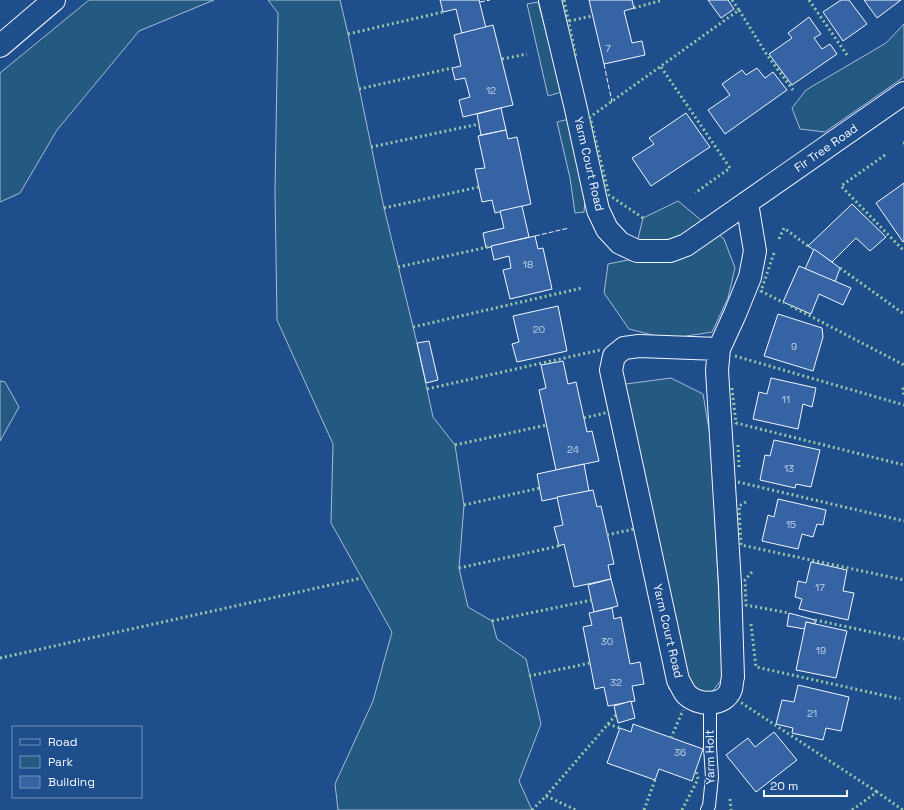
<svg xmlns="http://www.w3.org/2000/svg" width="904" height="810" font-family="'Space Grotesk',sans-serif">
<rect width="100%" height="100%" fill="#1f4e8c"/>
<g fill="#245a82" stroke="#a8bbd7">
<polygon points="89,0 214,0 139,31 57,130 20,193 0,202 0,73"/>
<polygon points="268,0 340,0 348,34 384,208 417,343 433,417 455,445 464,505 459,568 468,607 492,621 497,639 526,659 541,724 519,781 532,810 338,810 335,784 373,701 392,632 331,523 333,444 277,320 275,191 278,13"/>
<polygon points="538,2 562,92 548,96 527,4"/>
<polygon points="904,24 904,77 825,132 800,129 792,108 806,90 886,43"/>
<polygon points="569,119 586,190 584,212 575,213 570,178 557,122"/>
<polygon points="678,201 724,239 735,268 728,298 712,332 668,339 629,329 604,293 608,264 633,259 643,218"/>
<polygon points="671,378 703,394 711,441 723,678 711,693 669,689 603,387"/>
<polygon points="0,381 5,382 19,407 0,441"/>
</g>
<g fill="#3563a3" stroke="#f2f6ff">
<polygon points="440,0 479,0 486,28 462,34 456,9 443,12"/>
<polygon points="589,0 632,0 634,8 624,11 632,43 642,41 645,55 604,64"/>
<polygon points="708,0 728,0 734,9 721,18"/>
<polygon points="841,0 849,0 867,24 843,41 823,12"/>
<polygon points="864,0 901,0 877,18"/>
<polygon points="809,17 821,34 814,38 822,49 830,44 837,54 792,85 769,54 792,38 788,33"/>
<polygon points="493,25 513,105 463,117 459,100 470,97 465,78 455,80 452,68 461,66 454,35"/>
<polygon points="757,68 765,78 773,72 787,90 725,134 708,110 730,95 722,84 742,70 746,75"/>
<polygon points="501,108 506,130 481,135 477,114"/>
<polygon points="686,113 710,147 651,186 632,158 654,144 649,138"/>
<polygon points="506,130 508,139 517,137 531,204 495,213 492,200 482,202 475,169 485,168 478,136"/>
<polygon points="904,183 904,241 903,242 876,203"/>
<polygon points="852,204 886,237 870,251 856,238 832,262 808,246"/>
<polygon points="522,206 529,237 486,248 483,233 504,228 500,211"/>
<polygon points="535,236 538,249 543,248 552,289 510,299 503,270 511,268 509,256 494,260 491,246"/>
<polygon points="814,249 840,268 835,282 805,269"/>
<polygon points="799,266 851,288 843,305 819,294 811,314 783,302"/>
<polygon points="558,306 567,351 517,362 512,344 519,342 513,316"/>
<polygon points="778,314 822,328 823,337 813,371 764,356"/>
<polygon points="429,341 438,380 426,383 417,343"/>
<polygon points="563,361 568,384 576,382 587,432 592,431 599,461 556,470 539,390 546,388 541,365"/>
<polygon points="771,378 816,388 812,407 803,404 798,429 753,419 759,392 767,394"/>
<polygon points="774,440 820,450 811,487 796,484 795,488 760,480 765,455 770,456"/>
<polygon points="584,464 589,491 542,501 537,474"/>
<polygon points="593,490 597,507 601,506 614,564 608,565 611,579 574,587 564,544 559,546 554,527 563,525 557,497"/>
<polygon points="778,499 826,510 823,525 817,524 813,537 802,534 798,549 762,541 768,515 774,517"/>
<polygon points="811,562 847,570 843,591 854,593 848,620 799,609 802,599 795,597 798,581 806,583"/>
<polygon points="611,579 618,606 594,612 588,585"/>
<polygon points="612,608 614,619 621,617 630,664 640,662 644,684 632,686 635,701 608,706 604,687 595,689 583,627 592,625 589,613"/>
<polygon points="789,613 815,620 815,624 806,622 805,629 787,626"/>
<polygon points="806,622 847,631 836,678 796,670"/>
<polygon points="798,685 849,697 841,731 826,728 823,740 792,733 793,728 776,724 782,700 794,702"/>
<polygon points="631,701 635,718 618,723 614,706"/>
<polygon points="633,724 703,749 692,781 659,769 655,780 607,763 620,728 631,732"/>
<polygon points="774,732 797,760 756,792 726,755 748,738 755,747"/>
</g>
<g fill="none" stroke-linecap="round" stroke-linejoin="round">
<g stroke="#f2f6ff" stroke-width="14">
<polyline id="lane" points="707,810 709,806 712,777 710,747 710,703"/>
</g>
<g stroke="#f2f6ff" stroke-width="24">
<g id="street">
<polyline points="550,0 576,109 598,210 607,229 620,243 637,251 670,251 686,245 904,93"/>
<polyline points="0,46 54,0"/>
<path d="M 719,349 L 639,346 L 624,348 L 614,356 L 611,370 L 678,680 C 681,685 683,690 686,694 C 698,706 725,707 731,689 C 732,685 732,680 733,677 L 730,584 L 717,370 L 719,349 L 735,314 L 750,277 L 755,251 L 747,203"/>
</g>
</g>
<use href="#lane" stroke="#1f4e8c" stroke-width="12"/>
<use href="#street" stroke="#1f4e8c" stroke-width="22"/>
<g stroke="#97c8a6" stroke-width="3" stroke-dasharray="2 3" stroke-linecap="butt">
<polyline points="564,0 576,57"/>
<polyline points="809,0 847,55"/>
<polyline points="634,8 663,0"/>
<polyline points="739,10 767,55 793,90"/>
<polyline points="569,21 592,16"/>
<polyline points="348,34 443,12"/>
<polyline points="502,59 527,54"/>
<polyline points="661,67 730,168 695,193"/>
<polyline points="359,89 452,68"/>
<polyline points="903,143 904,143"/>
<polyline points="371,147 479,124"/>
<polyline points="885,155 841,186 904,251"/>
<polyline points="384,208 479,187"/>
<polyline points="643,218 609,195 590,117 739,10 732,0"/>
<polyline points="779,239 784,228 808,246"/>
<polyline points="774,253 761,291 784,303"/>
<polyline points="398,267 488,247"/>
<polyline points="840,268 904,314"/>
<polyline points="791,306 904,365"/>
<polyline points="413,327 582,288"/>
<polyline points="735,356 904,405"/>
<polyline points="732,388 736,423 904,465"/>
<polyline points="904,388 903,389 904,396"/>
<polyline points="427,389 600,350"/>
<polyline points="584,418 609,412"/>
<polyline points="455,445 547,425"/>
<polyline points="738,445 739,467"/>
<polyline points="738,482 904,521"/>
<polyline points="746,502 739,506 741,545 904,580"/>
<polyline points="464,505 540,488"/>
<polyline points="607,535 634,529"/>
<polyline points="459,568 559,546"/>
<polyline points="752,572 745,580 746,605 789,613"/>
<polyline points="815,620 904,639"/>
<polyline points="492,621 592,600"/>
<polyline points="751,624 756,667 900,699"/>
<polyline points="0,658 362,578"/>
<polyline points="529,676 590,663"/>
<polyline points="737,700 877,792"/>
<polyline points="608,724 616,715"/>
<polyline points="671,738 683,710"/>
<polyline points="546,796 608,724 620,728"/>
<polyline points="730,799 731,810"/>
<polyline points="532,810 546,796 576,810"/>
<polyline points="644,810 655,780"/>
<polyline points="682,810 698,779 696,770"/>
<polyline points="852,810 877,792 903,810"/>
</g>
<g stroke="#f2f6ff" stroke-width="1" stroke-dasharray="5 2" stroke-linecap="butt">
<polyline points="480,2 490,0"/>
<polyline points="604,64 612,102"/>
<polyline points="535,236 569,228"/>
</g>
</g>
<g text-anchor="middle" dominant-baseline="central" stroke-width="3" stroke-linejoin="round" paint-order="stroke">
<g font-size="10" fill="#c3d1e8">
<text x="608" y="48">7</text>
<text x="491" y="90">12</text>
<text x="528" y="264">18</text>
<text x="539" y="329">20</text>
<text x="794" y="346">9</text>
<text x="786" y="399">11</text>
<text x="573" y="449">24</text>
<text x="789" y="468">13</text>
<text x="791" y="524">15</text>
<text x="820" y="587">17</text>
<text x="607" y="641">30</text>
<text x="821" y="650">19</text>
<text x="616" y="682">32</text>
<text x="812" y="713">21</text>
<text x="680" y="752">36</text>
</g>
<g font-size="12" fill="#f2f6ff" stroke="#1f4e8c">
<text transform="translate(826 148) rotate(-35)">Fir Tree Road</text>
<text transform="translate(589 164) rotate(77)">Yarm Court Road</text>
<text transform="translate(668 631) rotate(77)">Yarm Court Road</text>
<text transform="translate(710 757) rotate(-91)">Yarm Holt</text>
</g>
</g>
<rect x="12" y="726" width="130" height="72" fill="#1f4e8c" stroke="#7391ba"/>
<rect x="20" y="739" width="20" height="6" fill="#1f4e8c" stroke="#7391ba"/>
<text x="48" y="746" font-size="12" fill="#f2f6ff">Road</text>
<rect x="20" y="756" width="20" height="12" fill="#245a82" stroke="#7391ba"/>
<text x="48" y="766" font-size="12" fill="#f2f6ff">Park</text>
<rect x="20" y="776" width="20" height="12" fill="#3563a3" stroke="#7391ba"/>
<text x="48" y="786" font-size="12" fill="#f2f6ff">Building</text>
<path d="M764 790v6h83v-6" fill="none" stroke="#f2f6ff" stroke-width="2"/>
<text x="770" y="790" font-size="12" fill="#f2f6ff" stroke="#1f4e8c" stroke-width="3" paint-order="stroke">20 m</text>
</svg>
